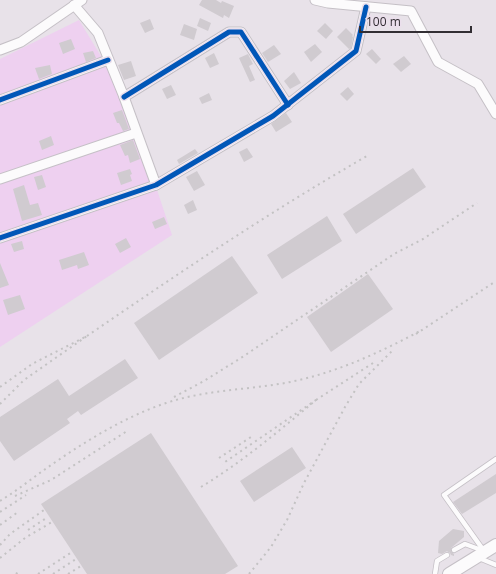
<svg xmlns="http://www.w3.org/2000/svg" width="496" height="574" font-family="'Open Sans',sans-serif">
<rect width="100%" height="100%" fill="#e8e2e9"/>
<polygon fill="#eed0f0" points="79,20 102,58 107,63 156,187 172,235 0,347 0,59"/>
<g fill="#d0cbd0">
<polygon points="202,0 216,0 221,3 222,1 234,6 229,18 224,15 223,18 199,5"/>
<polygon points="200,18 211,23 208,31 197,26"/>
<polygon points="150,19 154,29 145,33 140,23"/>
<polygon points="325,23 333,31 326,39 317,31"/>
<polygon points="184,24 197,29 194,40 180,35"/>
<polygon points="346,28 353,35 352,36 353,37 351,48 349,49 337,37"/>
<polygon points="71,39 75,49 63,54 59,43"/>
<polygon points="315,44 322,52 311,62 304,52"/>
<polygon points="274,45 281,54 268,62 262,53"/>
<polygon points="372,49 381,59 376,64 366,54"/>
<polygon points="93,51 96,58 86,62 83,53"/>
<polygon points="214,53 219,64 210,68 205,58"/>
<polygon points="248,54 253,64 249,66 255,80 250,82 239,58"/>
<polygon points="404,56 411,64 401,72 393,64"/>
<polygon points="131,61 136,76 124,80 118,65"/>
<polygon points="50,65 52,74 39,79 35,68"/>
<polygon points="294,72 301,83 290,89 284,81"/>
<polygon points="171,85 176,95 167,99 162,89"/>
<polygon points="348,87 354,94 347,101 340,94"/>
<polygon points="209,93 212,100 202,104 199,98"/>
<polygon points="122,110 129,129 123,131 119,123 117,123 113,113"/>
<polygon points="286,113 292,122 276,132 271,124"/>
<polygon points="51,136 54,145 42,150 39,141"/>
<polygon points="133,140 140,159 130,163 128,155 125,156 120,145"/>
<polygon points="247,148 253,157 244,162 239,152"/>
<polygon points="195,149 198,153 179,164 177,160"/>
<polygon points="413,168 426,187 356,234 343,214"/>
<polygon points="130,169 132,174 130,175 132,181 121,185 117,173"/>
<polygon points="197,171 205,185 194,191 186,177"/>
<polygon points="42,175 46,187 38,190 34,177"/>
<polygon points="24,185 30,205 38,203 42,215 22,221 13,189"/>
<polygon points="193,200 197,210 188,214 184,205"/>
<polygon points="327,216 342,241 282,279 267,255"/>
<polygon points="164,217 167,224 155,229 152,222"/>
<polygon points="126,238 131,247 120,253 115,244"/>
<polygon points="22,241 24,249 14,252 11,244"/>
<polygon points="84,252 89,265 78,269 77,265 62,270 59,260"/>
<polygon points="232,256 258,293 159,360 134,323"/>
<polygon points="0,263 9,285 0,288"/>
<polygon points="368,274 393,309 331,352 307,317"/>
<polygon points="20,295 25,309 8,315 3,300"/>
<polygon points="125,359 138,378 81,415 78,411 67,419 70,423 14,461 0,441 0,417 58,379 69,396"/>
<polygon points="151,433 238,566 225,574 87,574 41,504"/>
<polygon points="292,447 306,468 254,502 240,481"/>
<polygon points="496,474 496,493 462,514 453,502"/>
<polygon points="453,529 464,531 464,537 451,548 451,551 454,554 454,556 451,555 450,553 447,551 442,554 438,553 439,541"/>
</g>
<g fill="none" stroke-linecap="round" stroke-linejoin="round">
<g stroke="#c5c0c6" stroke-width="6">
<g id="service">
<polyline points="454,550 465,544 484,551"/>
<polyline points="484,551 444,495 496,459"/>
<polyline points="479,558 496,565"/>
<polyline points="435,574 437,561 447,555"/>
</g>
</g>
<g stroke="#c5c0c6" stroke-width="11">
<g id="minor">
<polyline points="315,0 328,3 411,11 438,62 478,84 496,114"/>
<polyline points="74,5 98,33 124,97 156,185"/>
<polyline points="0,50 21,42 82,0"/>
<polyline points="124,97 229,32 241,32 288,105"/>
<polyline points="0,100 108,60"/>
<polyline points="0,179 136,133"/>
<polyline points="0,238 156,185 273,116 356,51 366,7"/>
</g>
</g>
<g stroke="#c5c0c6" stroke-width="14">
<polyline id="secondary" points="449,574 496,545"/>
</g>
<use href="#service" stroke="#fcfbfc" stroke-width="4.5"/>
<use href="#minor" stroke="#fcfbfc" stroke-width="9"/>
<use href="#secondary" stroke="#fcfbfc" stroke-width="12"/>
<g stroke="#c3c2c3" stroke-width="2" stroke-dasharray="2 4" stroke-linecap="butt">
<polyline points="416,334 496,281"/>
<path d="M 87,336 C 179,273 271,211 367,156"/>
<polyline points="0,387 32,364 87,336 24,380 0,404"/>
<polyline points="174,397 204,381 244,356 394,254 423,239 477,203"/>
<polyline points="316,400 373,363"/>
<polyline points="219,458 251,437"/>
<path d="M 201,487 C 242,462 279,431 316,400 L 222,464"/>
<polyline points="15,496 51,480 127,431"/>
<path d="M 0,501 C 13,493 25,484 37,475 C 76,447 121,418 166,403 C 205,390 245,390 285,383 C 333,374 377,354 420,331"/>
<polyline points="0,512 26,495"/>
<polyline points="0,525 18,512"/>
<polyline points="28,530 48,517"/>
<polyline points="0,545 10,534 44,510"/>
<polyline points="0,558 25,538 52,522"/>
<polyline points="16,574 19,571"/>
<polyline points="38,574 72,552"/>
<polyline points="53,574 76,559"/>
<polyline points="68,574 81,566"/>
<polyline points="249,574 271,547 287,520 304,483 345,407 359,384 393,350"/>
</g>
<g stroke="#ebdfec" stroke-width="8">
<g id="cycleway">
<polyline points="124,97 229,32 241,32 288,105"/>
<polyline points="0,100 108,60"/>
<polyline points="0,238 156,185 273,116 356,51 366,7"/>
</g>
</g>
<use href="#cycleway" stroke="#0057b8" stroke-width="5"/>
</g>
<path d="M360 26v6h111v-6" fill="none" stroke="#322e33" stroke-width="2"/>
<text x="366" y="26" font-size="12" fill="#322e33" stroke="#ebdfec" stroke-width="3" paint-order="stroke">100 m</text>
</svg>
